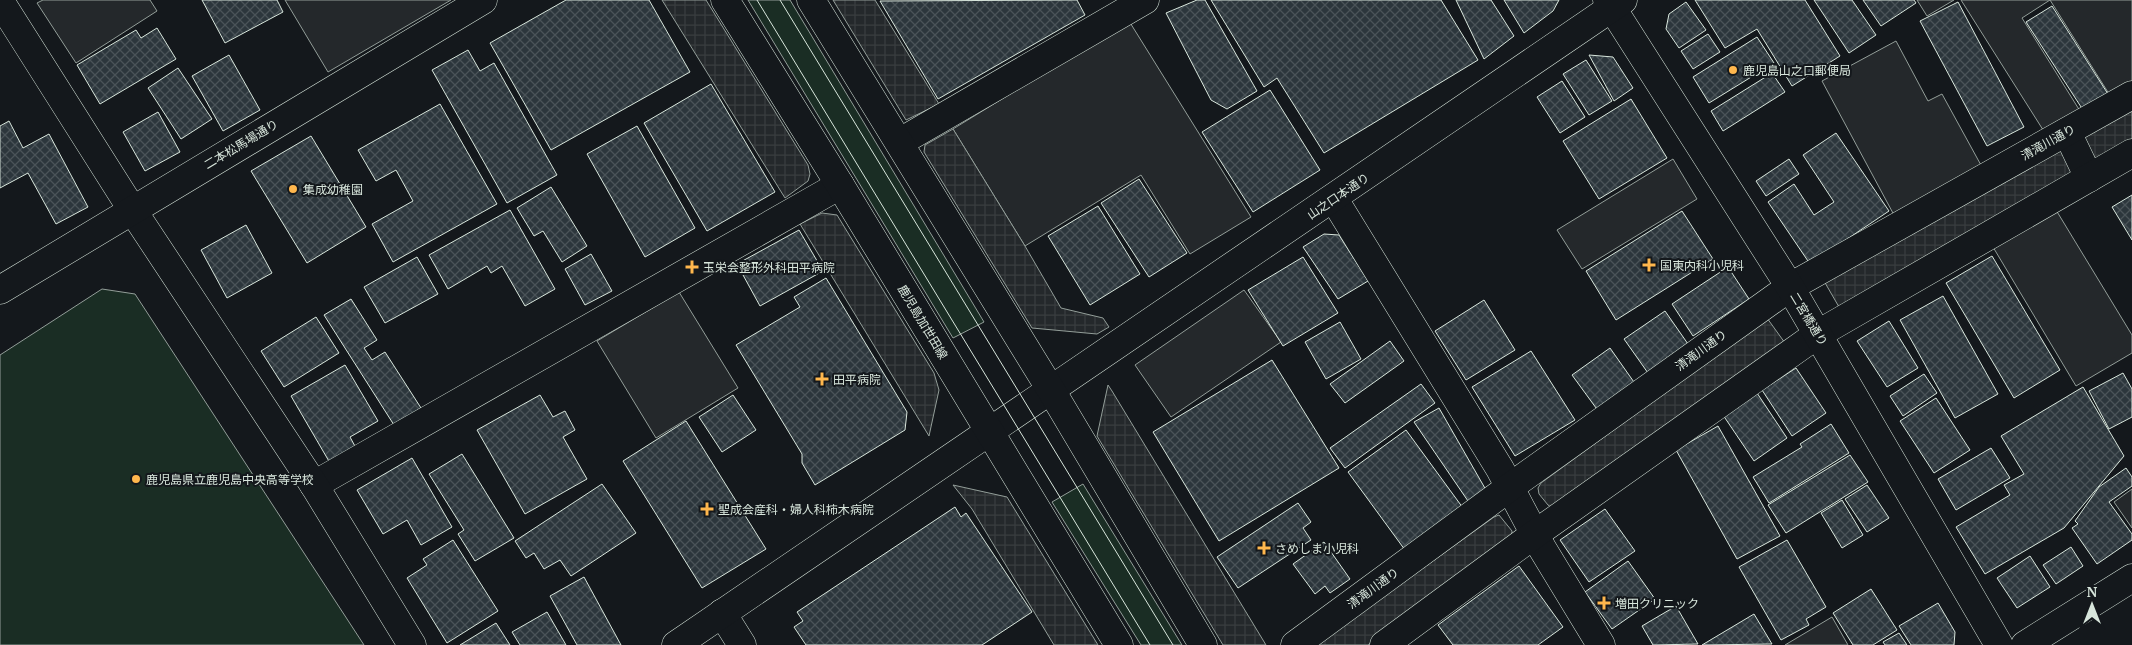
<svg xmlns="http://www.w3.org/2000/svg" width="2132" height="645" font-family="'PT Serif','Noto Sans JP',serif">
<defs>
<pattern id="plaza-grid" width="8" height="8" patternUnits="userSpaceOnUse" patternTransform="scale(1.25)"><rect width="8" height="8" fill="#24282b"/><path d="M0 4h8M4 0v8" fill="none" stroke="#393d3f"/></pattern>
<pattern id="building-cross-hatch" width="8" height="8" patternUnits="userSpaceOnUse" patternTransform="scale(1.25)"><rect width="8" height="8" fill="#2c363c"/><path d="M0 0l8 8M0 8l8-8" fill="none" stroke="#4a5358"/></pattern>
</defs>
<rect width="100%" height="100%" fill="#14181c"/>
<g fill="#1a2d24" stroke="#939e99">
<polygon points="748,0 790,0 984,322 953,338"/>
<polygon points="102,289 135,294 364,645 0,645 0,355"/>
<polygon points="1083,484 1182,645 1141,645 1052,502"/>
</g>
<g fill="#24282b" stroke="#939e99">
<polygon points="43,0 150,0 157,11 76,63 37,3"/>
<polygon points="285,0 451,0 328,72"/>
<polygon points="1917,0 1954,0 1927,16"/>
<polygon points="1961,0 2132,0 2132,85 2111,97 2050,0 2022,18 2080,111 2045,133"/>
<polygon points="1129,21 1251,217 1190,254 1141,175 1025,246 953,129"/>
<polygon points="1896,41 1928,101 1942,94 1982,167 1894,215 1822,81"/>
<polygon points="1673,159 1697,199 1582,269 1557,230"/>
<polygon points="2056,210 2132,335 2132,353 2076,386 1993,247"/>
<polygon points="1244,290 1281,342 1171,417 1135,365"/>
<polygon points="679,292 738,388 656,438 597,341"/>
<polygon points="2132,489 2132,528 2114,502"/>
<polygon points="1832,617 1848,645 1785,645"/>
</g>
<g fill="url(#plaza-grid)" stroke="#939e99">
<polygon points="662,0 706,0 808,165 810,174 808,181 785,198"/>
<polygon points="833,0 875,0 939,104 906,120"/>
<polygon points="2132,105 2132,143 2095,159 2083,140 2084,133"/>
<polygon points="953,129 1025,246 1061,308 1103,318 1109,327 1097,334 1032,328 924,152 925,145"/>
<polygon points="2061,148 2074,170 2069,177 1839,307 1824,281"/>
<polygon points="822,213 837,215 934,373 939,390 929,436 800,224"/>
<polygon points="1767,318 1785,343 1552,508 1548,505 1539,494 1538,488 1541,483"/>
<polygon points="1108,385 1112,391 1266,645 1223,645 1097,436"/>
<polygon points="953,485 1007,497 1098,645 1054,645 972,509"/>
<polygon points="1499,515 1512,531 1511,542 1368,645 1316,645 1494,517"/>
</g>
<g fill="url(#building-cross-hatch)" stroke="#d8e6dc">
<polygon points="202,0 277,0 283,12 225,43"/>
<polygon points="566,0 649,0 690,72 551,150 490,43"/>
<polygon points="1077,0 1085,15 938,99 880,1"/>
<polygon points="1197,0 1205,0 1257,91 1227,109 1211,100 1166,13"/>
<polygon points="1211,0 1441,0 1478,60 1324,153 1277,78 1264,87"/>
<polygon points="1456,0 1491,0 1514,36 1484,59"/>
<polygon points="1504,0 1559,0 1553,11 1524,33"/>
<polygon points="1695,0 1805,0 1840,56 1792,86 1757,29 1725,48"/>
<polygon points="1814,0 1852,0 1876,35 1849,53"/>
<polygon points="1863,0 1914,0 1916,3 1881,26"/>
<polygon points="1686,2 1706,30 1679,48 1666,29 1669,14"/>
<polygon points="1958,2 2024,127 1987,146 1920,21"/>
<polygon points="2052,6 2108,94 2083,110 2026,22"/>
<polygon points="157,28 176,59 100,104 77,65 136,30 141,38"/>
<polygon points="1708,34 1720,52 1693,69 1681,51"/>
<polygon points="1757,37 1774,63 1709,103 1693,77"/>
<polygon points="468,50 480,71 494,63 557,175 507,203 432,70"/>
<polygon points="229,55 260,110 223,131 192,76"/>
<polygon points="1589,55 1613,57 1633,88 1614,101"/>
<polygon points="1586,60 1612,101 1589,115 1563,74"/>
<polygon points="178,68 212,119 181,139 148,88"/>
<polygon points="1772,73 1785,92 1723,131 1711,111"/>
<polygon points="1562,81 1585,117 1560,133 1537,97"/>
<polygon points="711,84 775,192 707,231 644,123"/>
<polygon points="1270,90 1320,170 1253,212 1202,132"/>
<polygon points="1631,99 1667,158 1599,199 1563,141"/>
<polygon points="440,104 497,204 393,262 372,224 413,201 396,170 376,181 358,150"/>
<polygon points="158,112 180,152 145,171 123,132"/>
<polygon points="9,121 23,148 49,134 88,207 56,224 28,173 0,188 0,126"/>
<polygon points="637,126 695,228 645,257 587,154"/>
<polygon points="1836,133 1889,211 1810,264 1768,202 1794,184 1814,215 1834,202 1803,155"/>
<polygon points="311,136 366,227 307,263 251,171"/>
<polygon points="1789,159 1799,174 1766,196 1756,181"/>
<polygon points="1139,179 1187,253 1149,277 1101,203"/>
<polygon points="551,187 587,246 562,262 543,231 534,236 517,208"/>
<polygon points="2132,195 2132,240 2112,207"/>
<polygon points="1098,206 1140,274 1090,305 1048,236"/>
<polygon points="510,210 555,289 525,306 502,266 491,273 487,266 448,289 429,255"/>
<polygon points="1682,211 1713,259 1616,320 1586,271"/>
<polygon points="246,225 272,273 227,298 201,250"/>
<polygon points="799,230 823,271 760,306 737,264"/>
<polygon points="1324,234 1339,235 1368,281 1338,299 1303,247"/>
<polygon points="591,254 612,291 585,305 565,269"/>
<polygon points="1992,256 2060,370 2014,398 1946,283"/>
<polygon points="417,257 438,294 385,323 364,287"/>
<polygon points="1303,257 1338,313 1283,346 1248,290"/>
<polygon points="1728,267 1749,299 1693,336 1672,304"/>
<polygon points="826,278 907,412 905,430 815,485 802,463 802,454 736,345 800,307 794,297"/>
<polygon points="1943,296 1998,394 1955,418 1900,320"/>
<polygon points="351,299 377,340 364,348 372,360 385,352 421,408 394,425 324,315"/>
<polygon points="1484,300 1515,350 1466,380 1435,331"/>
<polygon points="1665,311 1688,344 1648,373 1624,339"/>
<polygon points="316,317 339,353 284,387 261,351"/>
<polygon points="1889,321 1918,368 1887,387 1857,341"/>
<polygon points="1340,322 1361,359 1326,379 1305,342"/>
<polygon points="1390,341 1404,361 1345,403 1330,384"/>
<polygon points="1610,348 1636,385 1599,412 1572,375"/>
<polygon points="1531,351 1575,420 1515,456 1472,387"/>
<polygon points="1272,360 1339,468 1219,541 1153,432"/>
<polygon points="345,365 378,421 350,437 356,448 330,463 291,396"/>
<polygon points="1796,368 1826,413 1792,436 1762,390"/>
<polygon points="2123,373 2132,389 2132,417 2109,429 2089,391"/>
<polygon points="1924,374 1937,393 1903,416 1890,396"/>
<polygon points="1421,384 1435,403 1345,468 1330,448"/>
<polygon points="2083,387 2124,456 2064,528 1985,574 1956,527 2010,495 2004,485 2024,474 2001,436"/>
<polygon points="1757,393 1787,438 1754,461 1723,415"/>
<polygon points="540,395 553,417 565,411 575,430 563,437 587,479 525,514 477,430"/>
<polygon points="733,395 756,430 722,452 699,417"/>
<polygon points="1936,398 1970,450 1934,473 1900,421"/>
<polygon points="1439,408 1486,490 1468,501 1414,422"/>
<polygon points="686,421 766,549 702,588 623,461"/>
<polygon points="1831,424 1849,453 1769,503 1753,477 1802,447 1800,444"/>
<polygon points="1718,426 1780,536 1737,559 1676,450"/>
<polygon points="1406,430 1463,508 1405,550 1348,472"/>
<polygon points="1991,448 2010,478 1956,510 1938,479"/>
<polygon points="462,454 514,538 475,561 458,534 464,530 429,474"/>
<polygon points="1850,455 1868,482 1786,533 1768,505"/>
<polygon points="412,458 452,527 421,545 407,520 383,534 357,490"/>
<polygon points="2126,468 2132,477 2132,486 2109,502 2132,534 2132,540 2097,564 2072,528 2078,524 2075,521 2099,487"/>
<polygon points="602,484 636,533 571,576 560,560 544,569 534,553 526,558 515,541"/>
<polygon points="1867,485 1889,518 1867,532 1845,499"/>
<polygon points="1842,500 1863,535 1842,548 1821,513"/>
<polygon points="1298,503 1311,522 1303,528 1311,540 1238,588 1217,557"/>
<polygon points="955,507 961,517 966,513 1032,612 982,645 806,645 794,627 803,621 797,612"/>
<polygon points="1605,509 1635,551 1589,582 1560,540"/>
<polygon points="453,540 498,611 447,643 407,578 427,565 423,559"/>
<polygon points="1787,540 1826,607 1806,619 1809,625 1781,640 1739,567"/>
<polygon points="1324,542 1350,579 1330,593 1325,586 1315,594 1293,564"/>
<polygon points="2071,547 2083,566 2056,584 2043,565"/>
<polygon points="2030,556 2050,587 2017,608 1997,578"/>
<polygon points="1628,561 1655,599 1612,629 1585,592"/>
<polygon points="1519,566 1563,627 1538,645 1453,645 1438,625"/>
<polygon points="584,577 621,645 577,645 550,596"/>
<polygon points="1871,589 1897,630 1873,645 1853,645 1833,613"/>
<polygon points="1938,603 1955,632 1954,645 1911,645 1899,626"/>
<polygon points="1676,606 1698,644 1653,645 1642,626"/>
<polygon points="547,612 566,645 520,645 512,632"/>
<polygon points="1754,614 1772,644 1702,645"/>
<polygon points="496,623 510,645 460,645"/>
<polygon points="1899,633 1907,645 1885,645 1883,642"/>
</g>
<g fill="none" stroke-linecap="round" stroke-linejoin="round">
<g stroke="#d8e6dc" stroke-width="29">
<g id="minor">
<polyline points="2067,132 2089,178"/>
<polyline points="900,142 1145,0"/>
<polyline points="1334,199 1500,469 1542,548 1601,645"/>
<polyline points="314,485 840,185"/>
<polyline points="722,613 742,645"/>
<polyline points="1295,645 1510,487 1790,287 2132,95"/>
<polyline points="1384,645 1535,534 1818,334 2132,153"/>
<polyline points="2025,645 2132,578"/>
</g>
</g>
<g stroke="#d8e6dc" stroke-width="29">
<g id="tertiary">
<polyline points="1607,0 1790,287 1999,645"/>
<polyline points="0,1 133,211 314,485 412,645"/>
<polyline points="0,290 483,0"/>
<polyline points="676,645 1623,0"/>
</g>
</g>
<g stroke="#d8e6dc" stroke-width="29">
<g id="primary">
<polyline points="725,0 840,185 1119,645"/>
<polyline points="811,0 1051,390 1203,645"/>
</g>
</g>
<use href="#minor" stroke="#14181c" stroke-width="28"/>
<use href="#tertiary" stroke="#14181c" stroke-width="28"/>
<use href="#primary" stroke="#14181c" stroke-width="28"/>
<g stroke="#d8e6dc" stroke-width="1">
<polyline points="757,0 1150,645"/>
<polyline points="780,0 1173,645"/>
</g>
</g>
<g fill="#ffb74d" stroke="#14181c" stroke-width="2">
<circle cx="1733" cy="70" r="5"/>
<circle cx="293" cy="189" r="5"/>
<path d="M1646.5 257.5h5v5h5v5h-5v5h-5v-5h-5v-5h5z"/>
<path d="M689.5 259.5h5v5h5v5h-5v5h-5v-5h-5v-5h5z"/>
<path d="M819.5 371.5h5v5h5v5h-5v5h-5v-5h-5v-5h5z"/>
<circle cx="136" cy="479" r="5"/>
<path d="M704.5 501.5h5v5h5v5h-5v5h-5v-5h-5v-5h5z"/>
<path d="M1261.5 540.5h5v5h5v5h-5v5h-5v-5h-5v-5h5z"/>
<path d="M1601.5 595.5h5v5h5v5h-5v5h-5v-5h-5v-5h5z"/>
</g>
<g text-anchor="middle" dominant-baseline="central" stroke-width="4" stroke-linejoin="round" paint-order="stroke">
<g font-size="12" fill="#d8e6dc" stroke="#14181c" text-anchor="start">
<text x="1743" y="70">鹿児島山之口郵便局</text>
<text x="303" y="189">集成幼稚園</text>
<text x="1660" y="265">国東内科小児科</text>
<text x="703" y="267">玉栄会整形外科田平病院</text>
<text x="833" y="379">田平病院</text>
<text x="146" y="479">鹿児島県立鹿児島中央高等学校</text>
<text x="718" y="509">聖成会産科・婦人科柿木病院</text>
<text x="1275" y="548">さめしま小児科</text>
<text x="1615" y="603">増田クリニック</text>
</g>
<g font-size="12" fill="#d8e6dc" stroke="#14181c">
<text transform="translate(2048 142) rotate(-29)">清滝川通り</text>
<text transform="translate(241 144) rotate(-31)">二本松馬場通り</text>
<text transform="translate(1338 196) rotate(-34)">山之口本通り</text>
<text transform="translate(1809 319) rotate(59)">二宮橋通り</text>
<text transform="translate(923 322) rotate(59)">鹿児島加世田線</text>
<text transform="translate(1701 350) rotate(-36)">清滝川通り</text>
<text transform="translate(1373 588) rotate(-36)">清滝川通り</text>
</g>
</g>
<g transform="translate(2092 605)" stroke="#14181c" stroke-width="4" paint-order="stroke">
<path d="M0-4L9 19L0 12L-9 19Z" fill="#d8e6dc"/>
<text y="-8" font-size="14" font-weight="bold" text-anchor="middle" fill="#d8e6dc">N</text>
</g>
</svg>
